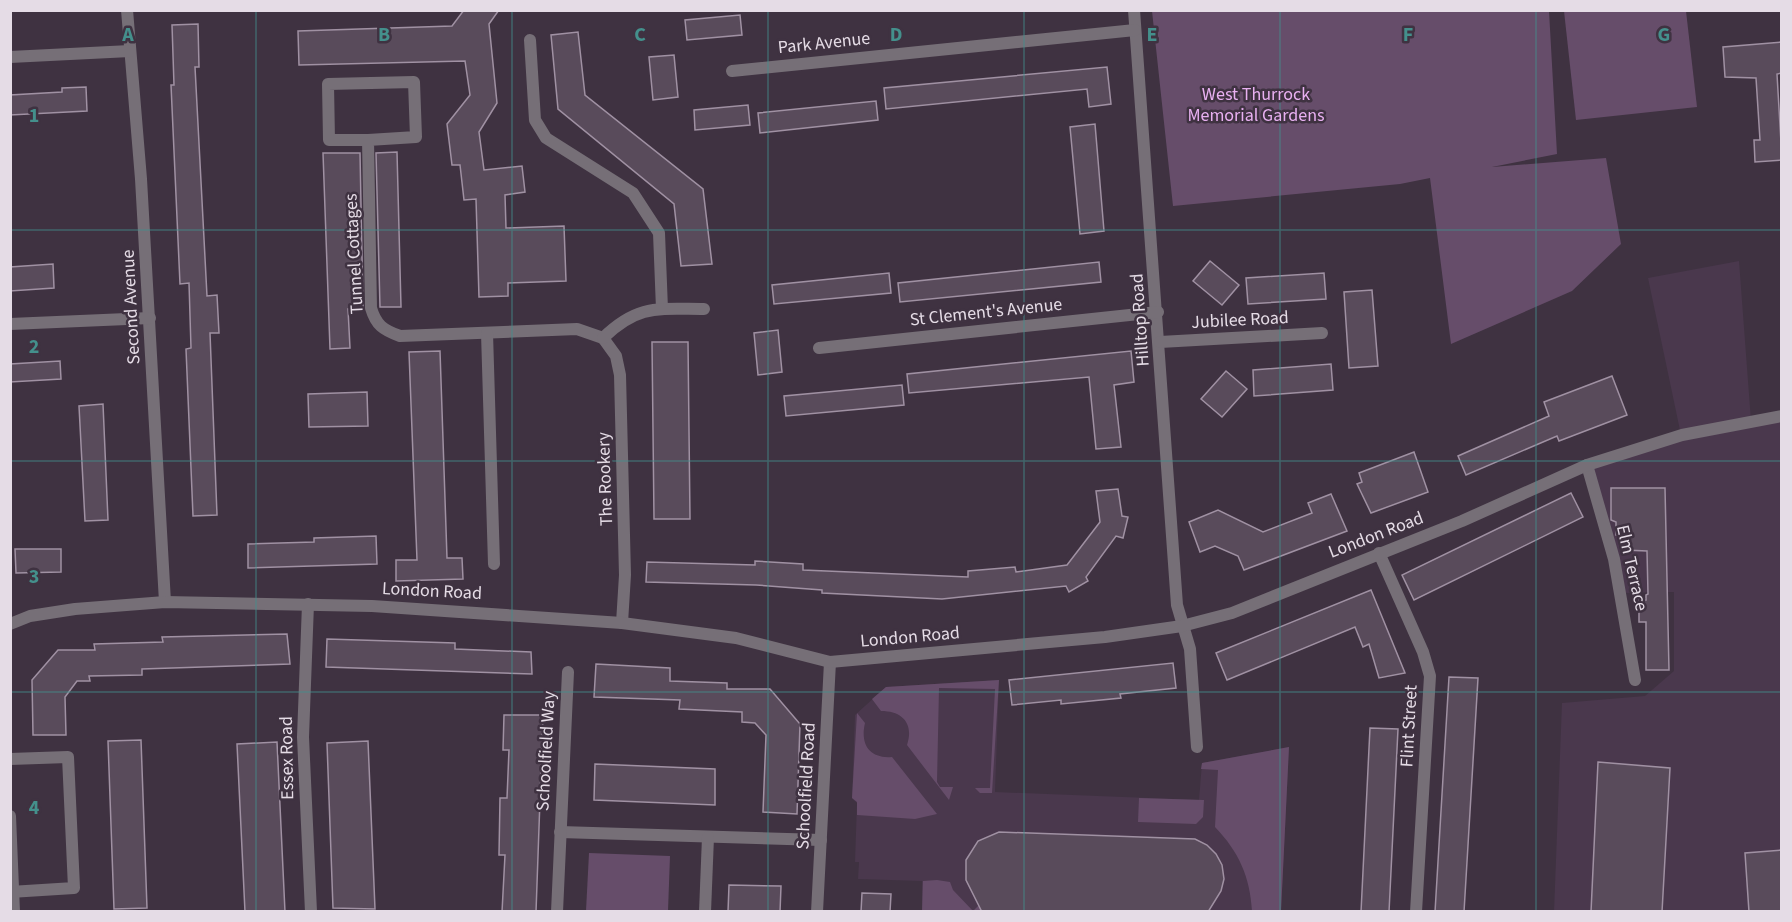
<svg xmlns="http://www.w3.org/2000/svg" width="1792" height="922" font-family="'Source Sans 3',sans-serif">
<rect width="100%" height="100%" fill="#3f3241"/>
<g fill="#4a384d">
<polygon points="1739,261 1751,421 1781,418 1781,911 1554,912 1562,703 1645,696 1674,671 1674,592 1621,593 1587,465 1681,435 1648,278"/>
<polygon points="999,680 995,792 1199,800 1202,763 1289,747 1281,911 922,911 922,881 858,879 859,862 855,862 857,803 852,798 855,715 886,687"/>
</g>
<g fill="#664d6a">
<polygon points="1152,11 1549,11 1557,154 1492,167 1606,158 1621,244 1572,291 1451,344 1430,178 1400,184 1173,206"/>
<polygon points="1564,11 1686,11 1697,107 1576,120"/>
<path d="M 999,680 L 992,793 L 980,793 L 975,788 L 990,788 L 995,689 L 939,688 L 937,782 L 940,787 L 953,787 L 949,800 L 907,745 C 914,724 903,711 881,711 L 872,699 L 886,687 Z"/>
<path d="M 857,713 L 865,723 C 860,744 869,759 892,757 L 937,814 L 915,819 L 857,815 L 857,802 L 852,798 Z"/>
<path d="M 1289,747 L 1281,911 L 1252,911 C 1250,877 1239,852 1215,827 L 1218,770 L 1201,769 L 1202,763 Z"/>
<polygon points="1139,798 1204,800 1203,817 1196,824 1138,822"/>
<polygon points="589,853 670,856 668,911 586,911"/>
<polygon points="937,880 950,882 953,890 973,911 979,905 982,911 922,912 923,881"/>
</g>
<g fill="#594b5b" stroke="#a091a3" stroke-width="1.5">
<polygon points="464,10 499,10 489,24 497,103 479,132 484,170 522,166 525,192 505,195 506,228 564,226 566,281 508,283 508,296 479,297 476,199 464,200 460,165 452,165 447,124 470,95 465,61 299,65 298,31 452,26"/>
<polygon points="740,15 742,35 687,40 685,20"/>
<polygon points="198,24 199,67 195,67 207,296 217,295 219,333 210,333 217,515 193,516 186,349 191,348 189,283 180,284 171,85 174,85 172,25"/>
<polygon points="578,32 585,95 703,189 712,264 681,266 674,204 558,109 551,35"/>
<polygon points="1782,42 1782,73 1777,74 1782,160 1755,162 1754,140 1760,140 1756,78 1725,77 1723,47"/>
<polygon points="674,55 678,97 653,100 649,57"/>
<polygon points="1107,67 1111,104 1089,107 1087,89 886,109 884,88"/>
<polygon points="86,87 87,111 10,115 10,95 62,92 62,88"/>
<polygon points="876,101 878,120 760,133 758,113"/>
<polygon points="748,105 750,125 695,130 694,110"/>
<polygon points="1095,124 1104,231 1080,234 1070,127"/>
<polygon points="397,152 401,307 380,307 376,153"/>
<polygon points="323,153 360,153 363,308 348,309 350,348 330,349"/>
<polygon points="1210,261 1239,285 1222,305 1193,281"/>
<polygon points="1099,262 1101,282 900,302 898,283"/>
<polygon points="53,264 54,288 10,291 10,267"/>
<polygon points="889,273 891,293 774,304 772,285"/>
<polygon points="1324,273 1326,299 1248,304 1246,278"/>
<polygon points="1372,290 1378,366 1349,368 1344,292"/>
<polygon points="778,330 782,372 758,375 754,333"/>
<polygon points="652,342 688,342 690,519 654,519"/>
<polygon points="440,351 447,558 462,558 463,579 396,581 396,560 417,560 409,352"/>
<polygon points="1131,351 1134,382 1114,385 1121,447 1096,449 1089,377 909,393 907,374"/>
<polygon points="60,361 61,379 10,382 10,364"/>
<polygon points="1331,364 1333,390 1254,396 1253,370"/>
<polygon points="1226,371 1247,389 1222,417 1201,399"/>
<polygon points="1612,376 1627,415 1559,441 1557,436 1466,475 1458,456 1549,416 1544,402"/>
<polygon points="902,385 904,405 786,416 784,396"/>
<polygon points="367,392 368,426 309,427 308,394"/>
<polygon points="103,404 108,520 85,521 79,406"/>
<polygon points="1414,452 1428,492 1371,513 1357,484 1362,482 1359,473"/>
<polygon points="1611,488 1665,488 1669,670 1646,670 1646,622 1639,622 1639,600 1646,600 1646,595 1648,594 1647,551 1624,550 1625,535 1616,535 1616,522 1611,520"/>
<polygon points="1118,489 1122,516 1128,517 1123,538 1116,536 1086,577 1088,581 1069,592 1066,586 942,599 822,593 822,590 756,585 646,582 647,562 755,565 755,561 803,564 803,570 968,577 968,571 1015,567 1016,572 1067,565 1100,522 1096,491"/>
<polygon points="1571,493 1583,517 1414,600 1402,575"/>
<polygon points="1331,494 1347,531 1244,570 1238,556 1215,546 1200,552 1189,522 1218,510 1263,532 1312,513 1308,503"/>
<polygon points="376,536 377,564 248,568 248,544 314,542 314,538"/>
<polygon points="15,549 61,549 61,572 16,573"/>
<polygon points="1371,590 1405,673 1379,678 1369,644 1363,647 1355,627 1227,680 1216,653"/>
<polygon points="287,634 290,664 142,669 142,675 89,676 90,681 77,681 65,697 66,735 33,735 32,680 58,650 95,650 94,644 163,642 162,637"/>
<polygon points="327,639 455,643 455,649 531,652 532,674 326,667"/>
<polygon points="1173,663 1176,688 1120,694 1121,698 1061,704 1061,700 1012,705 1009,680"/>
<polygon points="596,664 670,668 670,681 727,683 727,689 770,689 800,724 797,814 763,812 766,735 755,723 742,722 742,712 679,709 680,700 594,697"/>
<polygon points="1449,677 1478,678 1464,912 1435,912"/>
<polygon points="504,715 543,715 536,912 502,912 505,855 499,855 500,798 507,798 509,750 503,750"/>
<polygon points="1370,728 1398,729 1389,912 1361,912"/>
<polygon points="141,740 147,908 114,909 108,741"/>
<polygon points="368,741 375,909 333,908 327,743"/>
<polygon points="277,742 285,912 245,912 237,744"/>
<polygon points="1598,762 1670,768 1662,912 1591,912"/>
<polygon points="595,764 715,769 715,805 594,800"/>
<polygon points="999,832 1195,839 1207,845 1216,854 1222,865 1224,879 1221,891 1208,912 982,912 966,880 966,860 978,841"/>
<polygon points="1782,850 1782,912 1749,912 1745,853"/>
<polygon points="729,885 781,886 780,912 728,912"/>
<polygon points="862,893 891,894 890,912 861,912"/>
</g>
<g fill="none" stroke-linecap="round" stroke-linejoin="round">
<g stroke="#766f77" stroke-width="12">
<polyline points="127,10 141,179 165,602"/>
<polyline points="1134,10 1177,605 1190,649 1197,747"/>
<polyline points="530,40 535,120 546,138 633,193 659,233 662,309"/>
<polyline points="10,57 130,51"/>
<polyline points="732,71 1135,30"/>
<path d="M 368,140 L 416,137 L 414,82 L 328,84 L 329,140 L 368,140 L 371,308 C 376,325 383,330 400,336 L 577,329 L 603,338"/>
<polyline points="10,324 150,318"/>
<polyline points="487,333 494,564"/>
<polyline points="603,338 616,356 620,375 625,575 622,623"/>
<path d="M 603,338 C 638,304 658,309 704,309"/>
<polyline points="1160,342 1322,333"/>
<polyline points="819,348 1158,312"/>
<polyline points="1587,465 1614,559 1635,680"/>
<polyline points="1379,553 1423,652 1430,676 1416,912"/>
<polyline points="308,604 303,737 311,912"/>
<polyline points="10,759 68,757 74,888 10,892"/>
<polyline points="10,816 14,912"/>
<polyline points="560,832 821,840"/>
<polyline points="557,912 568,672"/>
<polyline points="705,912 708,837"/>
<polyline points="817,912 830,662"/>
</g>
<polyline stroke="#766f77" stroke-width="12" points="10,624 30,616 75,609 165,602 372,606 622,623 736,638 830,662 1105,637 1182,626 1232,613 1462,521 1587,465 1682,435 1782,416"/>
</g>
<path fill="none" stroke="#44908c" stroke-width="1.5" stroke-opacity="0.55" d="M 256,10 L 256,912M 512,10 L 512,912M 768,10 L 768,912M 1024,10 L 1024,912M 1280,10 L 1280,912M 1536,10 L 1536,912M 10,230 L 1782,230M 10,461 L 1782,461M 10,692 L 1782,692"/>
<g text-anchor="middle" dominant-baseline="central" stroke-width="5" stroke-linejoin="round" paint-order="stroke">
<g font-size="18" fill="#e5dce6" stroke="#3f3241">
<text transform="translate(824 43) rotate(-6)">Park Avenue</text>
<text transform="translate(354 254) rotate(-93)">Tunnel Cottages</text>
<text transform="translate(131 307) rotate(-93)">Second Avenue</text>
<text transform="translate(986 312) rotate(-6)">St Clement's Avenue</text>
<text transform="translate(1140 320) rotate(-94)">Hilltop Road</text>
<text transform="translate(1240 320) rotate(-3)">Jubilee Road</text>
<text transform="translate(605 479) rotate(-92)">The Rookery</text>
<text transform="translate(1376 535) rotate(-21)">London Road</text>
<text transform="translate(1632 568) rotate(77)">Elm Terrace</text>
<text transform="translate(432 591) rotate(3)">London Road</text>
<text transform="translate(910 637) rotate(-5)">London Road</text>
<text transform="translate(1409 726) rotate(-87)">Flint Street</text>
<text transform="translate(546 751) rotate(-87)">Schoolfield Way</text>
<text transform="translate(287 758) rotate(-91)">Essex Road</text>
<text transform="translate(806 786) rotate(-87)">Schoolfield Road</text>
</g>
<g font-size="18" fill="#e8b0f1" stroke="#3f3241">
<text x="1256" y="94">West Thurrock<tspan x="1256" dy="21">Memorial Gardens</tspan></text>
</g>
</g>
<g font-size="20" text-anchor="middle" font-weight="bold" fill="#44908c" stroke="#3f3241" stroke-width="5" stroke-linejoin="round" paint-order="stroke">
<text x="128" y="41">A</text>
<text x="384" y="41">B</text>
<text x="640" y="41">C</text>
<text x="896" y="41">D</text>
<text x="1152" y="41">E</text>
<text x="1408" y="41">F</text>
<text x="1664" y="41">G</text>
<text x="34" y="122">1</text>
<text x="34" y="353">2</text>
<text x="34" y="583">3</text>
<text x="34" y="814">4</text>
</g>
<rect width="1792" height="922" fill="none" stroke="#e5dce6" stroke-width="24"/>
</svg>
